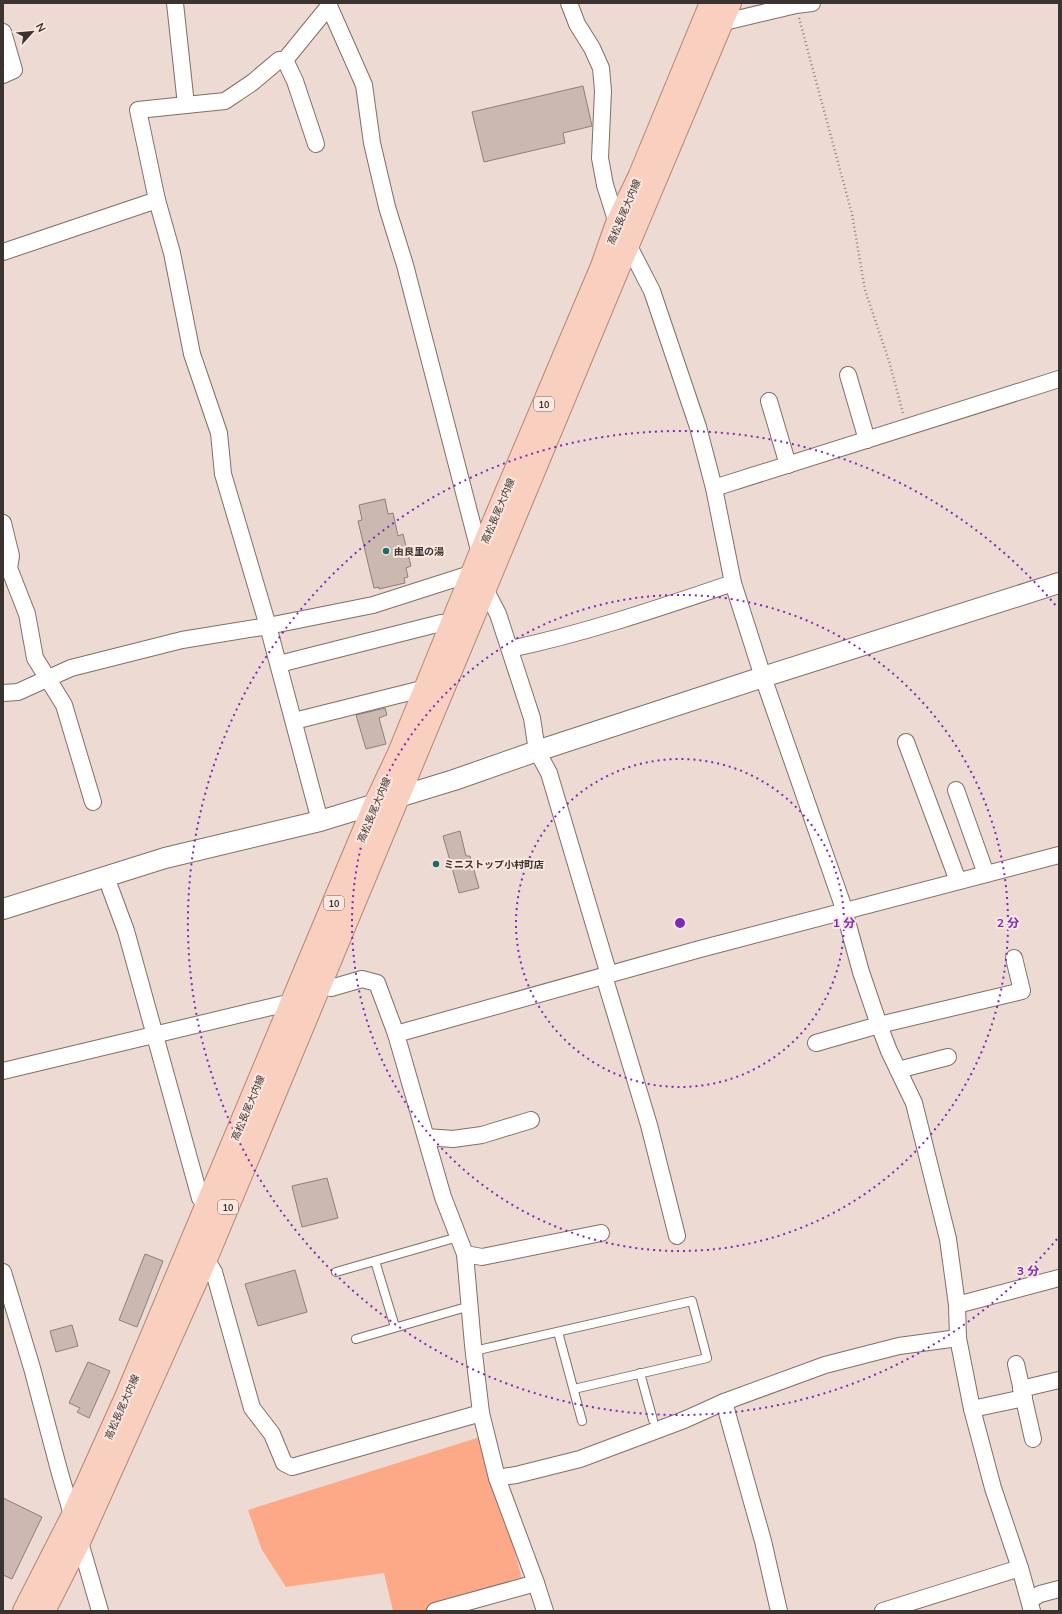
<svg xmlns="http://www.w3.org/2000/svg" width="1062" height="1614" font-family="Mulish,'Noto Sans JP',sans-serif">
<rect width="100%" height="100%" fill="#eddad2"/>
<polygon fill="#fda987" points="480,1437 510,1533 523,1583 427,1611 393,1611 384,1573 286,1587 262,1550 248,1510"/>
<g fill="#cbb8b1" stroke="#907f78">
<polygon points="583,86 592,126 563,133 565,143 484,162 472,112"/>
<polygon points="385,499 388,514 393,513 398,536 403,534 411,566 406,568 408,577 404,578 405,583 379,589 379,587 374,588 358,521 362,520 359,505"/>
<polygon points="385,708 387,715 379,718 386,744 366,749 356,715"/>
<polygon points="460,831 466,856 470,856 479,888 459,893 443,836"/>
<polygon points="327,1178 338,1218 302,1227 292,1186"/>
<polygon points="145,1254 163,1261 137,1327 119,1320"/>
<polygon points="295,1270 307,1312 258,1326 245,1284"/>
<polygon points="72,1325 78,1346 56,1352 50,1331"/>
<polygon points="88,1362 110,1371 89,1418 77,1412 80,1408 69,1403"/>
<polygon points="3,1498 42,1517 12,1579 3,1575"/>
</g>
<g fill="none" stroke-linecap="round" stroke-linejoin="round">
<g stroke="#806f68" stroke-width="10">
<g id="service">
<polyline points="375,1261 395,1327"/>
<polyline points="336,1272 458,1237"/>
<polyline points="558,1332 582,1421"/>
<polyline points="356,1339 470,1306"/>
<polyline points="474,1351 692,1301 707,1358 574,1389"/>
<polyline points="640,1373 653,1420"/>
</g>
</g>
<g stroke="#806f68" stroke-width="18">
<g id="minor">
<polyline points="175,3 186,105 138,110 157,200 172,253 192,354 219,433 223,474 268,626 320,821"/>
<polyline points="569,3 577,24 592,48 601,68 603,91 600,158 605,185 617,223 652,291 698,427 714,488 733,583 763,677 842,903 861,972 879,1025 889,1051 914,1103 948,1239 957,1305 958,1338 972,1409 993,1488 1020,1568 1032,1611"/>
<polyline points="329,6 364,85 372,143 387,207 405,265 480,554"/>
<polyline points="716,24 796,5 812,3"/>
<polyline points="3,32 14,70 3,75"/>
<polyline points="285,60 295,81 316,144"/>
<polyline points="186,105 225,101 253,82 279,60 285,60 329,6 328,3"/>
<polyline points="3,252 157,200"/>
<polyline points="848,375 867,440"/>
<polyline points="769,401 788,465"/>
<polyline points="714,488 1059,379"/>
<polyline points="3,523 11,556 9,568 27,614 35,658 64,705 93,802"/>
<polyline points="485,589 498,614 532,718 537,751 549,773 609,975"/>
<path d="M 510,649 C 586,633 659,608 733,583"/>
<polyline points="279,664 441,623"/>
<polyline points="3,693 18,692 71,668 182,640 268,626 373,605 473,573"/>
<polyline points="294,721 426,688"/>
<polyline points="906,742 958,881"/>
<polyline points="956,790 986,874"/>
<polyline points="106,877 126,931 200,1198 208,1204"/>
<polyline points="604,976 649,1125 677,1236"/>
<polyline points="311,982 331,988 362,979 377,983 396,1034 443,1197 465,1254 473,1345 481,1413 497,1478 536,1583 545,1611"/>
<polyline points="396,1034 700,949 1059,855"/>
<polyline points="816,1043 879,1025 1022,991 1014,958"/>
<polyline points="898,1070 948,1057"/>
<polyline points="3,1071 292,1002"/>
<polyline points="426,1137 453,1139 482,1135 531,1120"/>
<polyline points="465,1254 482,1257 601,1233"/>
<polyline points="206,1259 214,1272 252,1408 272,1434 284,1463 292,1467 481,1413"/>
<polyline points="3,1272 32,1368 59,1470 100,1611"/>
<polyline points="957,1305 1059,1278"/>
<polyline points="1016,1364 1033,1439"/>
<polyline points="1021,1389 1059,1380"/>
<polyline points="724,1402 763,1541 779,1611"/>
<polyline points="972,1409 1024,1398"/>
<polyline points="497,1478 516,1475 580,1459 684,1420 724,1402 825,1365 899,1346 958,1338"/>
<polyline points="1030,1600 1040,1594 1059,1589"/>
<polyline points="435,1611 536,1583"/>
<polyline points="883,1611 1020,1568"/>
</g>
</g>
<g stroke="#806f68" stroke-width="22">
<polyline id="tertiary" points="3,909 165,858 320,821 454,780 537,751 763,677 1059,583"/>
</g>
<g stroke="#b48572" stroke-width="24">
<g id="primary">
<polyline points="24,1611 72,1517 126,1397 375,804 399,753 480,554 602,266 617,223 639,177 711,3"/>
<polyline points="44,1611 79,1542 206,1259 628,245 730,3"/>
</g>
</g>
<polyline stroke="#91847e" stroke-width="2.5" stroke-dasharray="1 3" stroke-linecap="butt" points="799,18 852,214 865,290 889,361 903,413"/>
<use href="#service" stroke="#fff" stroke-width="8"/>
<use href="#minor" stroke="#fff" stroke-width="16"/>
<use href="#tertiary" stroke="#fff" stroke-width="20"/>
<use href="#primary" stroke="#f9d0bf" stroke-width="22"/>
</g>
<g fill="none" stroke="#7b2cbf" stroke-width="2" stroke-dasharray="2 4">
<circle cx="680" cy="923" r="164"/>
<circle cx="680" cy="923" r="328"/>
<path d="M1057 1239A492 492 0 1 1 1057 607"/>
</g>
<g fill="#1f6b6c" stroke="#fae7df" stroke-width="1.5">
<circle cx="386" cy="551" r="4"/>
<circle cx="436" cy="864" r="4"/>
</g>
<g text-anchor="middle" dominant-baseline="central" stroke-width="4" stroke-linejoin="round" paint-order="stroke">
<g fill="#fae7df" stroke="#746964" stroke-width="1">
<rect x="534" y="397" width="20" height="14" rx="3"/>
<rect x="324" y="896" width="20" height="14" rx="3"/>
<rect x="218" y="1200" width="20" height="14" rx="3"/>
</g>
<g font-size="9" font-weight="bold" fill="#3b3330">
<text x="544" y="404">10</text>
<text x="334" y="903">10</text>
<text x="228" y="1207">10</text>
</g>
<g font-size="10" fill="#3b3330" stroke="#fae7df">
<text transform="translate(624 212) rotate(-67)">高松長尾大内線</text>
<text transform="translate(498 511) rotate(-67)">高松長尾大内線</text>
<text transform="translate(374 810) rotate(-67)">高松長尾大内線</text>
<text transform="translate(248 1108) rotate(-67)">高松長尾大内線</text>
<text transform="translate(122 1407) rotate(-66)">高松長尾大内線</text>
</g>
<g font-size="10" font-weight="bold" fill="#3b3330" stroke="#fae7df" text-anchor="start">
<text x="394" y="551">由良里の湯</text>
<text x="444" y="864">ミニストップ小村町店</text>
</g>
</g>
<circle cx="680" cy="923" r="6" fill="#7b2cbf" stroke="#fae7df" stroke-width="2"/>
<g font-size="12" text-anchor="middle" font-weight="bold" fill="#7b2cbf" stroke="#fae7df" stroke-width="4" stroke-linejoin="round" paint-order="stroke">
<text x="844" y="927">1 分</text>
<text x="1008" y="927">2 分</text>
<text x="1028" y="1275">3 分</text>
</g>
<rect width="1062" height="1614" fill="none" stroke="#3b3330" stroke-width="8"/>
<g transform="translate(32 32) rotate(63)" stroke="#fae7df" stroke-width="3" paint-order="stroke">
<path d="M0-3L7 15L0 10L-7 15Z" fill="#3b3330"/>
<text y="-6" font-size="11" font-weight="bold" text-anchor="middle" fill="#3b3330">N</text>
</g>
</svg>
